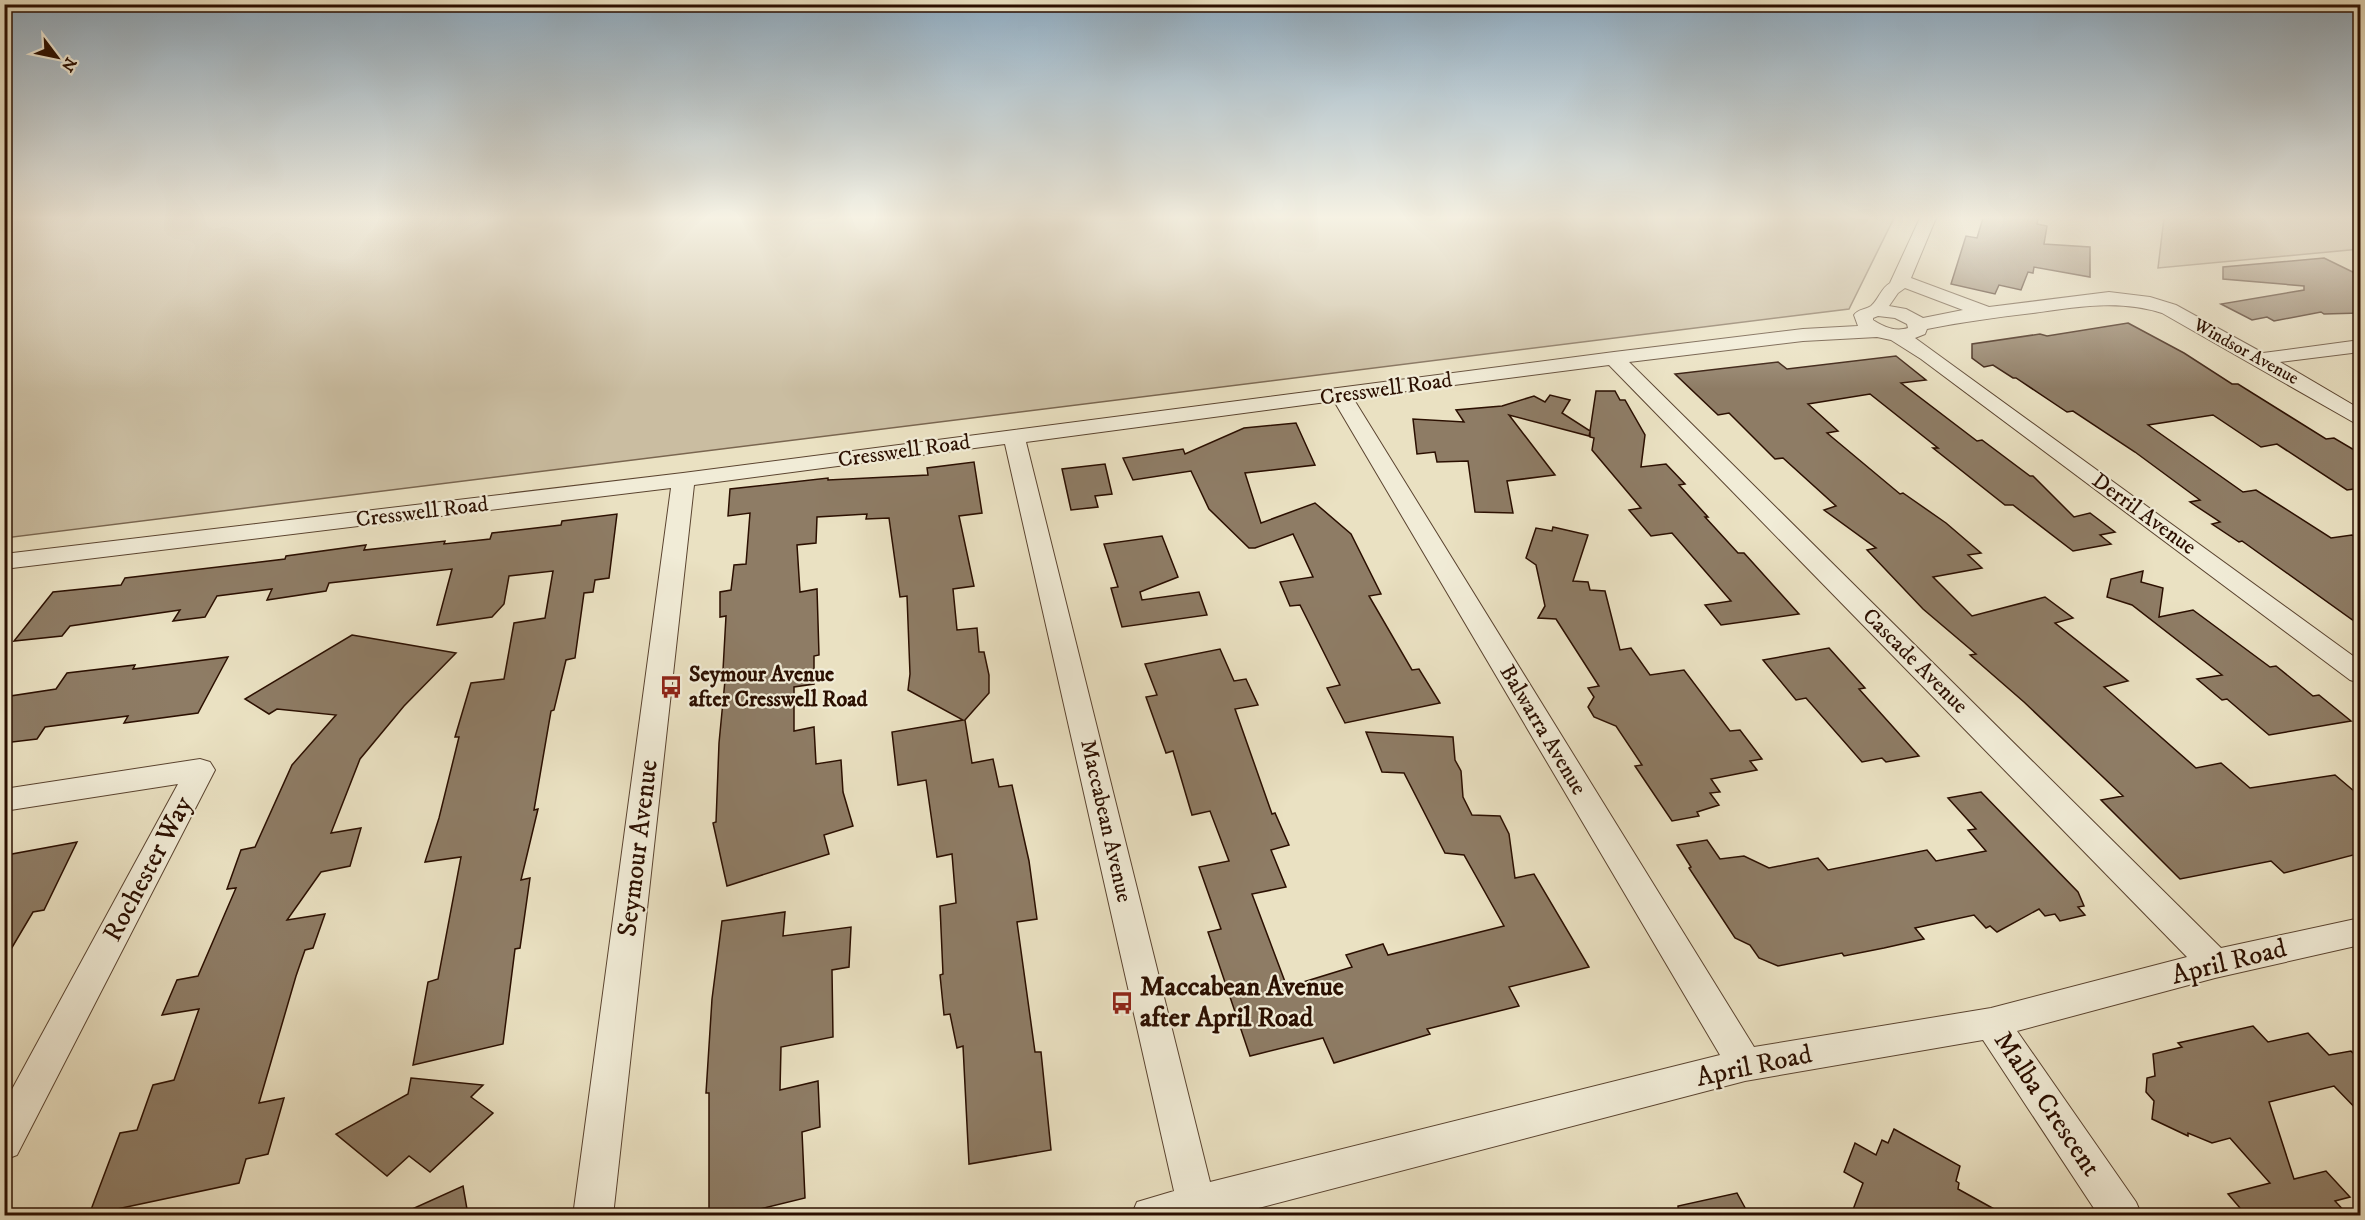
<svg xmlns="http://www.w3.org/2000/svg" width="2365" height="1220" font-family="'IM FELL DW Pica',serif">
<rect width="100%" height="100%" fill="#eae1c2"/>
<filter id="stains"><feTurbulence type="fractalNoise" baseFrequency=".00333" numOctaves="4"/><feColorMatrix values="0 0 0 0 .2 0 0 0 0 .09 0 0 0 0 .02 0 0 0 .5 -.17"/></filter>
<radialGradient id="worn" r=".72"><stop offset=".6" stop-color="#630" stop-opacity="0"/><stop offset="1" stop-color="#630" stop-opacity=".3"/></radialGradient>
<g fill="#cabda1" stroke="#7a6650" stroke-width="1.5">
<polygon points="5,218 1894,218 1849,309 5,538"/>
<polygon points="2164,218 2360,218 2360,249 2158,268"/>
</g>
<g fill="#8e7c65" stroke="#2b0f00" stroke-width="1.5">
<polygon points="1983,218 2038,218 2037,224 2047,226 2044,244 2090,247 2090,277 2034,267 2033,273 2028,272 2021,290 1999,285 1995,294 1951,284 1966,236 1977,238"/>
<polygon points="2324,258 2361,276 2360,313 2324,314 2321,312 2274,321 2267,317 2252,320 2221,304 2304,290 2304,286 2223,279 2223,267"/>
<polygon points="2128,323 2184,353 2232,384 2238,384 2326,439 2334,438 2361,454 2361,488 2347,490 2277,444 2261,447 2213,415 2148,425 2243,492 2256,490 2331,538 2352,535 2361,541 2361,626 2242,541 2239,542 2212,524 2220,522 2190,502 2200,500 2135,452 2073,411 2067,412 2016,378 2013,378 1993,365 1984,367 1972,358 1972,344 2040,334 2047,336"/>
<polygon points="1896,356 1926,380 1901,383 1977,441 1982,440 2030,476 2033,476 2074,517 2090,513 2115,532 2100,535 2111,544 2073,551 2013,505 2005,505 1933,448 1938,448 1870,394 1808,404 1838,431 1827,433 1900,494 1903,493 1946,523 1981,553 1968,555 1982,568 1933,577 1972,616 2045,597 2073,618 2055,623 2128,681 2104,687 2196,768 2221,763 2250,788 2335,775 2361,797 2361,853 2284,873 2271,861 2180,879 2101,800 2123,796 2024,702 1970,655 1976,654 1923,609 1867,550 1876,548 1824,510 1836,506 1783,458 1775,459 1729,413 1718,415 1675,374 1778,362 1787,369"/>
<polygon points="1596,391 1615,391 1620,400 1625,400 1645,435 1641,467 1666,464 1685,484 1679,485 1708,517 1705,517 1738,553 1744,553 1799,614 1721,625 1705,605 1731,601 1672,533 1651,536 1629,510 1641,508 1592,450 1594,438 1590,437 1590,432 1589,436 1509,415 1555,475 1507,481 1513,513 1475,512 1468,461 1437,462 1435,452 1417,454 1413,419 1464,422 1456,410 1502,406 1534,396 1545,402 1550,395 1570,400 1562,413 1590,431"/>
<polygon points="1296,423 1315,465 1245,473 1261,523 1315,503 1351,534 1381,594 1369,596 1412,670 1419,669 1440,703 1345,723 1327,688 1340,685 1300,605 1290,606 1280,582 1313,577 1293,534 1255,548 1249,548 1209,509 1191,471 1133,480 1123,458 1183,449 1185,454 1244,428"/>
<polygon points="974,462 982,513 959,516 974,586 953,589 957,630 977,628 979,652 984,652 989,675 989,693 965,720 972,763 993,759 999,787 1012,785 1029,861 1037,919 1017,922 1035,1052 1041,1052 1051,1150 969,1164 963,1046 957,1048 950,1014 944,1015 940,975 943,974 940,906 956,903 952,854 937,857 926,780 898,785 892,732 963,720 908,690 910,674 907,596 900,597 889,518 866,519 867,514 817,517 816,543 797,545 800,592 817,589 819,655 814,656 814,684 794,687 794,731 814,727 816,764 841,760 843,792 853,826 824,835 829,854 727,886 713,823 716,822 719,743 726,670 723,670 726,616 720,617 720,592 731,590 734,565 746,564 750,513 728,516 730,489 828,478 828,480 928,475 927,468"/>
<polygon points="1105,464 1112,494 1095,496 1098,507 1071,510 1062,469"/>
<polygon points="617,514 609,578 595,580 593,592 584,593 575,658 566,660 554,710 551,711 534,810 538,809 521,880 530,878 520,948 515,949 503,1044 413,1065 428,982 438,979 461,857 425,862 439,818 459,737 455,737 471,683 504,679 514,623 545,618 553,571 509,576 504,604 492,617 437,625 452,569 329,583 326,591 267,600 272,589 217,596 205,617 173,621 180,610 70,626 62,636 14,641 53,592 121,585 125,578 285,559 286,556 366,545 364,550 445,541 444,544 490,539 492,533 561,525 562,521"/>
<polygon points="1553,527 1588,535 1573,581 1588,582 1590,590 1605,591 1620,650 1631,648 1650,675 1684,670 1730,731 1740,730 1762,759 1750,761 1757,770 1711,779 1720,792 1710,793 1719,805 1697,812 1699,816 1672,821 1635,766 1642,765 1616,726 1594,717 1588,707 1594,697 1588,688 1599,686 1556,619 1538,618 1545,606 1536,565 1526,558 1536,528 1552,531"/>
<polygon points="1162,536 1178,577 1140,592 1142,600 1199,592 1207,615 1122,627 1111,588 1118,587 1104,544"/>
<polygon points="2143,571 2141,582 2163,588 2159,617 2193,610 2270,667 2276,666 2313,696 2319,695 2351,721 2269,735 2227,699 2222,700 2197,679 2222,675 2132,605 2107,597 2111,579"/>
<polygon points="352,635 456,653 404,706 360,759 331,833 361,828 350,866 321,872 287,920 325,914 313,948 305,950 296,976 259,1103 284,1098 268,1154 246,1159 239,1183 89,1215 120,1133 137,1130 153,1085 174,1080 199,1009 162,1015 177,980 198,976 236,888 227,889 241,850 255,847 292,765 336,715 277,709 269,714 245,699"/>
<polygon points="1829,648 1865,688 1859,689 1919,756 1886,762 1882,758 1862,762 1806,698 1796,700 1763,660"/>
<polygon points="1220,649 1234,681 1246,679 1258,705 1235,709 1272,814 1275,813 1289,845 1271,850 1286,887 1252,894 1287,987 1352,967 1346,955 1383,944 1388,955 1504,926 1464,855 1445,853 1404,773 1382,772 1366,732 1453,737 1455,760 1461,771 1463,797 1472,815 1500,816 1509,834 1515,878 1534,874 1589,967 1509,987 1519,1006 1427,1029 1430,1034 1334,1063 1323,1038 1250,1056 1208,932 1221,929 1199,867 1229,861 1210,811 1192,815 1173,751 1166,753 1146,697 1157,695 1145,664"/>
<polygon points="228,657 198,713 124,723 128,716 45,727 37,739 4,743 4,697 56,689 67,673 135,665 133,669"/>
<polygon points="1981,792 2078,892 2084,906 2078,907 2085,915 2060,921 2055,914 2045,916 2039,909 1997,932 1990,926 1986,928 1974,915 1915,928 1924,939 1884,948 1844,956 1842,953 1778,966 1759,958 1750,945 1735,938 1689,868 1691,867 1677,845 1707,840 1720,859 1744,856 1769,868 1818,858 1828,870 1927,850 1936,861 1986,851 1968,830 1976,829 1948,798"/>
<polygon points="77,842 44,910 33,912 4,961 4,868 12,854"/>
<polygon points="785,912 783,936 851,927 849,967 832,970 833,1037 781,1047 780,1090 818,1081 820,1127 802,1132 805,1198 735,1215 709,1215 709,1093 706,1093 712,999 722,921"/>
<polygon points="2253,1026 2268,1042 2308,1033 2329,1055 2351,1051 2361,1061 2361,1114 2334,1086 2269,1102 2294,1179 2326,1171 2350,1197 2335,1201 2348,1215 2246,1215 2228,1194 2270,1183 2230,1138 2212,1143 2188,1133 2188,1136 2152,1119 2154,1101 2146,1092 2147,1078 2155,1076 2153,1054 2182,1047 2178,1043"/>
<polygon points="411,1078 483,1085 471,1097 493,1113 430,1172 409,1156 387,1176 336,1134 408,1094"/>
<polygon points="1894,1129 1960,1166 1956,1181 1959,1183 1958,1189 2005,1215 1851,1215 1863,1183 1844,1172 1855,1143 1876,1155 1882,1140 1888,1143"/>
<polygon points="463,1186 468,1215 399,1215"/>
<polygon points="1737,1193 1749,1215 1679,1215 1678,1206"/>
</g>
<g fill="none" stroke-linecap="round" stroke-linejoin="round">
<g stroke="#5b4430" stroke-width="2">
<g id="minor">
<path d="M 1920,218 L 1936,218 L 1911,278 L 1989,307 L 2109,292 L 2150,297 L 2176,305 L 2263,353 L 2360,340 L 2360,352 L 2280,362 L 2360,409 L 2360,424 L 2353,422 L 2162,313 C 2119,299 2077,307 2033,313 C 1998,317 1962,322 1927,329 L 1925,334 L 1915,338 L 2360,661 L 2360,683 L 2350,680 L 1921,359 L 1891,340 L 1877,337 L 1803,341 L 1629,362 L 2221,948 L 2360,918 L 2360,945 L 2215,978 L 2017,1031 L 2136,1202 L 2142,1216 L 2099,1216 L 1983,1040 L 1745,1081 L 1228,1216 L 1131,1216 L 1137,1202 L 1174,1191 L 1005,444 L 694,485 L 613,1216 L 573,1216 L 671,488 L 4,569 L 4,554 L 683,473 L 1614,352 L 1803,329 L 1858,326 L 1854,315 C 1858,309 1865,310 1871,306 C 1879,299 1881,288 1890,283 ZM 1905,288 L 1963,310 L 1923,318 L 1906,309 L 1889,306 L 1898,293 ZM 1878,316 L 1895,318 L 1907,324 L 1908,328 C 1895,332 1884,327 1873,320 L 1873,318 ZM 1609,365 L 2187,957 L 1991,1008 L 1754,1047 L 1353,398 ZM 1334,401 L 1720,1055 L 1210,1182 L 1026,442 Z"/>
<polygon points="200,759 210,762 215,770 17,1155 4,1160 4,1104 178,784 4,811 4,789"/>
</g>
</g>
<use href="#minor" fill="#f1ecd7" fill-rule="evenodd"/>
</g>
<linearGradient id="sky" x2="0" y2="1"><stop stop-color="#8faabe"/><stop offset="0.56" stop-color="#f6f2e4"/><stop offset="1" stop-color="#f6f2e4" stop-opacity="0"/></linearGradient>
<rect width="2365" height="389" fill="url(#sky)"/>
<defs>
<g id="bus-bare" transform="scale(1.8)"><path d="M-5-6H5V4H4V6H2V4H-2V6H-4V4H-5ZM-3.5-4V0h7V-4ZM-3.5 1.2v1.5H-2V1.2ZM2 1.2v1.5H3.5V1.2Z" fill="#8f2418" stroke="#f1ecd7" stroke-width="2.5" paint-order="stroke"/></g>
</defs>
<g fill-rule="evenodd">
<use href="#bus-bare" x="671" y="687"/>
<use href="#bus-bare" x="1122" y="1003"/>
</g>
<g text-anchor="middle" dominant-baseline="central" stroke-width="4.5" stroke-linejoin="round" paint-order="stroke">
<g font-size="18" fill="#2b0f00" stroke="#f1ecd7">
<text transform="translate(2246 352) rotate(29)">Windsor Avenue</text>
</g>
<g font-size="22" fill="#2b0f00" stroke="#f1ecd7">
<text transform="translate(1386 389) rotate(-8)">Cresswell Road</text>
<text transform="translate(904 451) rotate(-8)">Cresswell Road</text>
<text transform="translate(422 512) rotate(-7)">Cresswell Road</text>
<text transform="translate(2144 514) rotate(36)">Derril Avenue</text>
<text transform="translate(1915 661) rotate(45)">Cascade Avenue</text>
<text transform="translate(1543 730) rotate(59)">Balwarra Avenue</text>
<text transform="translate(1106 821) rotate(77)">Maccabean Avenue</text>
</g>
<g font-size="22" font-weight="bold" fill="#2b0f00" stroke="#f1ecd7" text-anchor="start">
<text x="689" y="674">Seymour Avenue<tspan x="689" dy="25">after Cresswell Road</tspan></text>
</g>
<g font-size="27" fill="#2b0f00" stroke="#f1ecd7">
<text transform="translate(638 848) rotate(-83)">Seymour Avenue</text>
<text transform="translate(148 869) rotate(-62)">Rochester Way</text>
<text transform="translate(2229 962) rotate(-14)">April Road</text>
<text transform="translate(1754 1066) rotate(-12)">April Road</text>
<text transform="translate(2047 1104) rotate(56)">Malba Crescent</text>
</g>
<g font-size="27" font-weight="bold" fill="#2b0f00" stroke="#f1ecd7" text-anchor="start">
<text x="1140" y="987">Maccabean Avenue<tspan x="1140" dy="31">after April Road</tspan></text>
</g>
</g>
<rect width="2365" height="1220" fill="none" stroke="#eae1c2" stroke-width="24"/>
<rect x="6" y="6" width="2353" height="1208" fill="none" stroke="#2b0f00" stroke-width="3"/>
<rect x="12" y="12" width="2341" height="1196" fill="none" stroke="#2b0f00" stroke-width="1.5"/>
<g transform="translate(57 57) rotate(122)" stroke="#f1ecd7" stroke-width="4.5" paint-order="stroke">
<path d="M0-4.5L10 22L0 15L-10 22Z" fill="#2b0f00"/>
<text y="-9" font-size="16" font-weight="bold" text-anchor="middle" fill="#2b0f00">N</text>
</g>
<rect width="100%" height="100%" filter="url(#stains)"/>
<rect width="100%" height="100%" fill="url(#worn)"/>
</svg>
